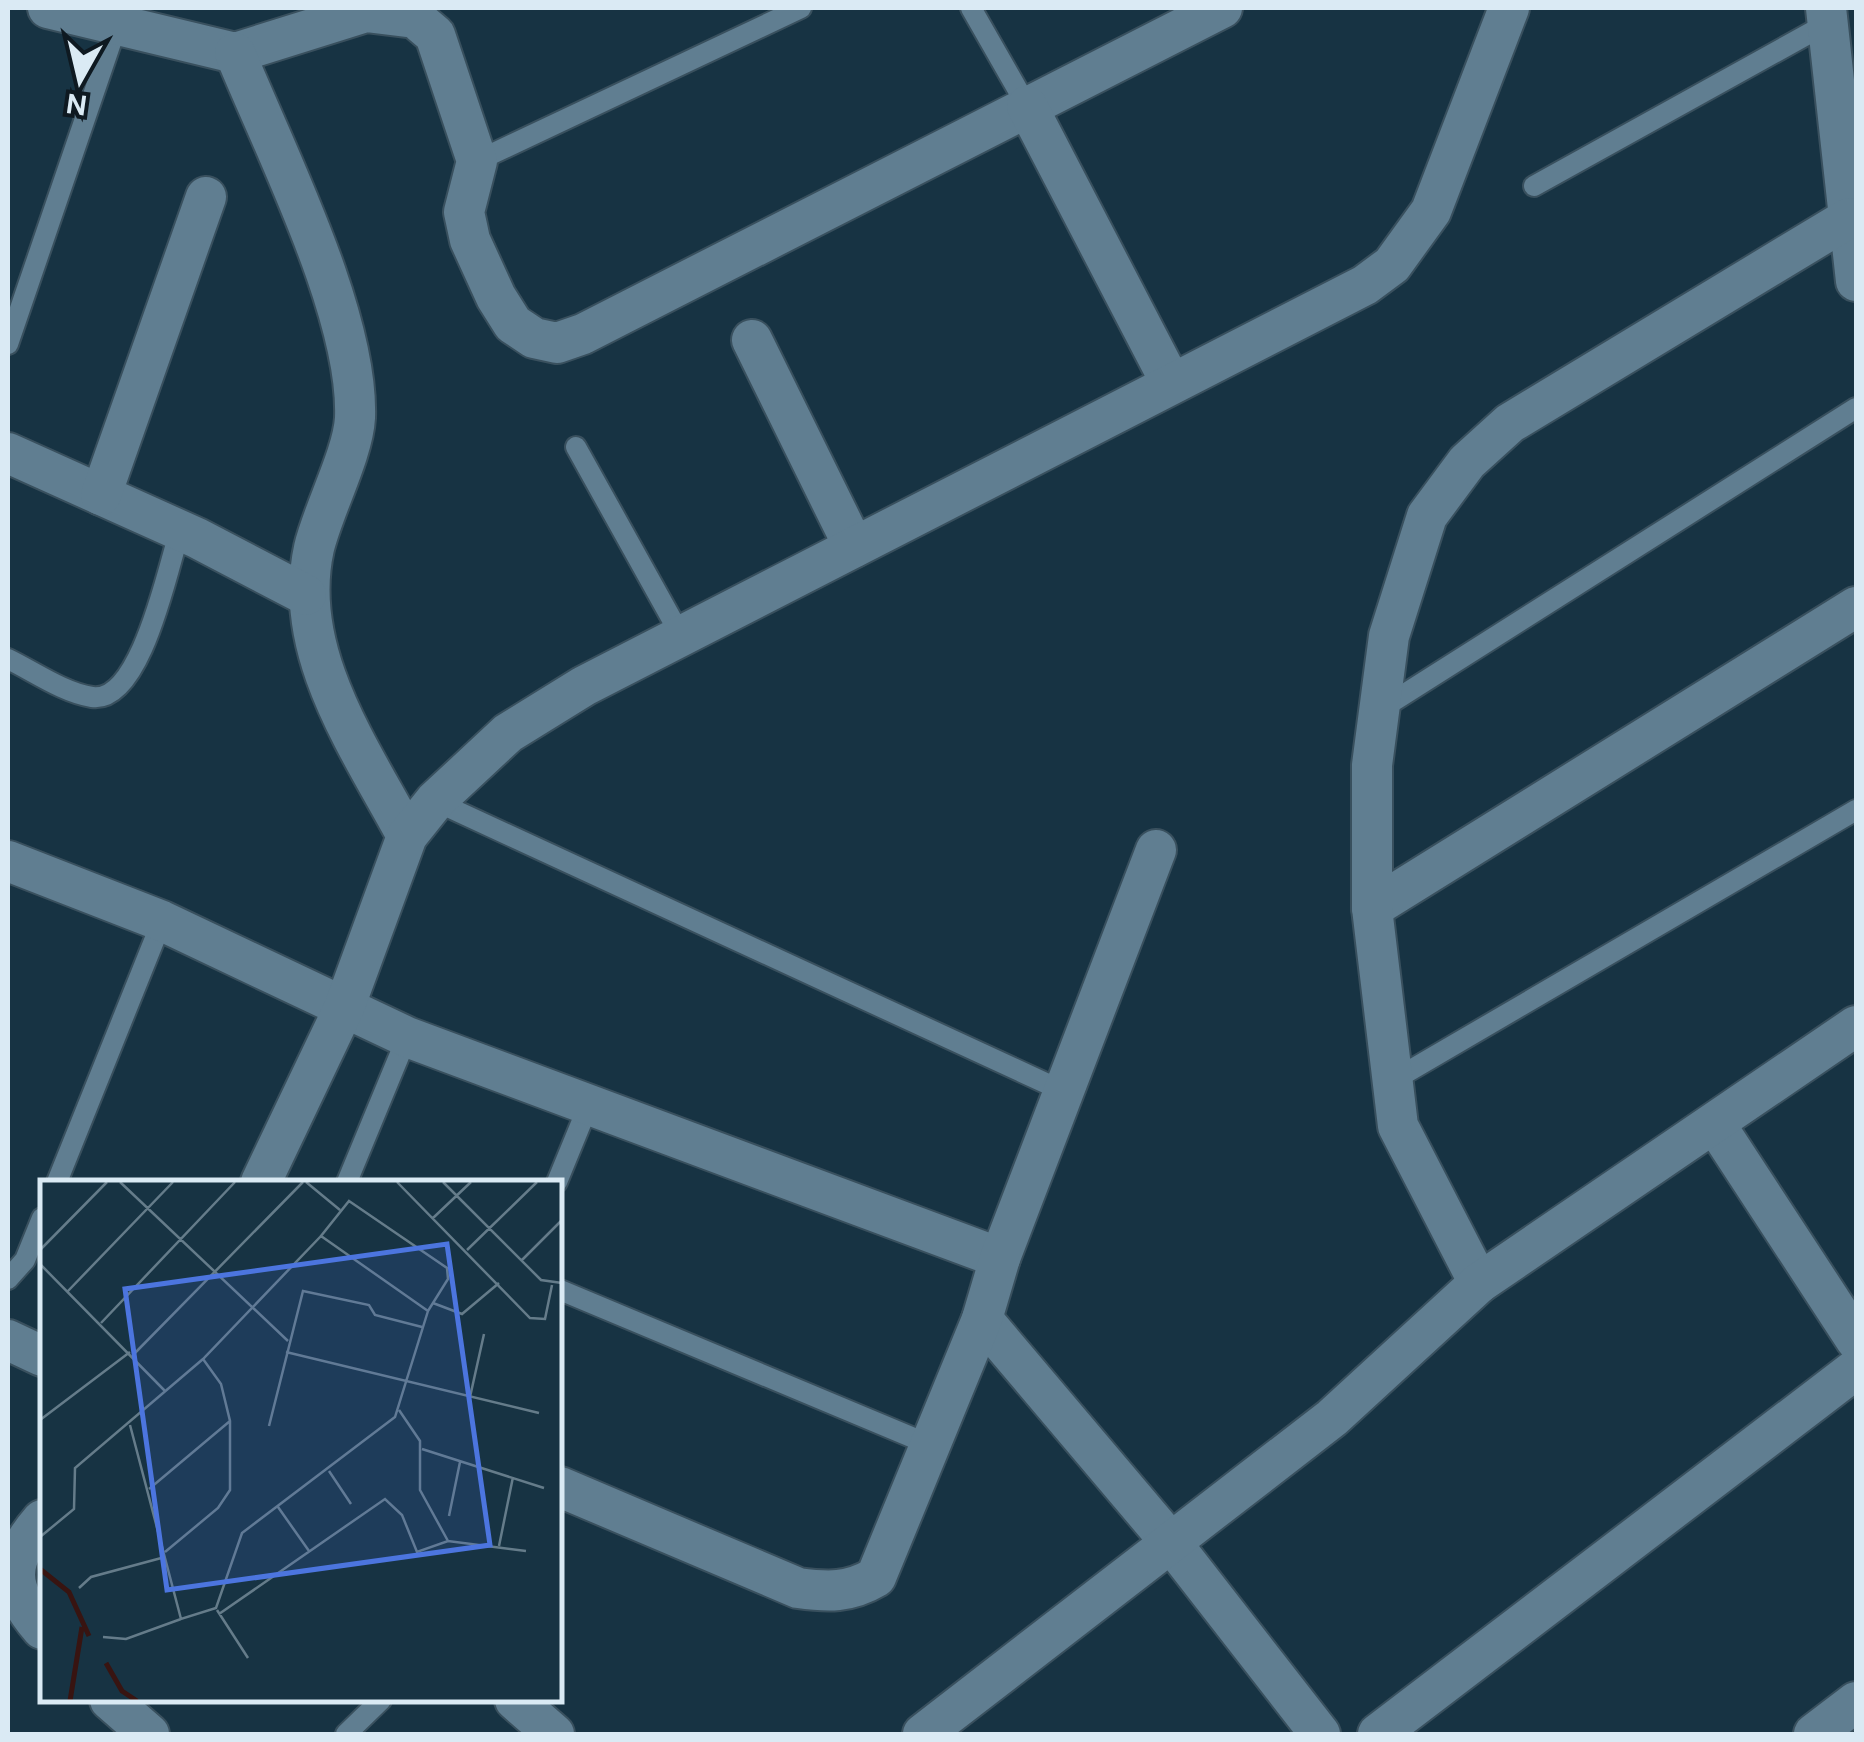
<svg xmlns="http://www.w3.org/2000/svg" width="1864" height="1742" font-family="'DM Sans',sans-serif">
<rect width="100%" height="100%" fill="#173343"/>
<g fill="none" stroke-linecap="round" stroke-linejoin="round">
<g stroke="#39505e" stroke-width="24">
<g id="service">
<polyline points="971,8 1027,106"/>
<polyline points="477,161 801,8"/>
<polyline points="1534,186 1828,23"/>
<polyline points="8,344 117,25"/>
<polyline points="576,447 680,634"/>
<path d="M 8,659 C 33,671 64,693 92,697 C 141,704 168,567 180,530"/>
<polyline points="1381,709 1856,408"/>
<polyline points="435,801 1065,1092"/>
<polyline points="1392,1081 1856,810"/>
<polyline points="57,1182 162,921"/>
<polyline points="347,1182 407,1037"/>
<polyline points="557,1182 589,1104"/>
<polyline points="8,1279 25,1260 42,1218"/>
<polyline points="560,1290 928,1444"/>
<polyline points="346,1734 381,1700"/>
</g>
</g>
<g stroke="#39505e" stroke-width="44">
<g id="minor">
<polyline points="48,8 235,53 366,12 415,18 435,35 477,161 464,212 470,240 496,297 513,324 534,338 557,343 583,334 1222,8"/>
<polyline points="1826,8 1856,281"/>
<path d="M 235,53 C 275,151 359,315 355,418 C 353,454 323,510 314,548 C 291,652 360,748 407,836"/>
<polyline points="1027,106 1171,383"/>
<polyline points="752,340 854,547"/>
<polyline points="8,453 197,538 306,595"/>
<polyline points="101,495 206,197"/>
<polyline points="8,861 162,921 407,1037 1000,1258"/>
<polyline points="1372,908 1856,607"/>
<polyline points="1715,1124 1856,1340"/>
<polyline points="261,1182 344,1008 407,836 435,801 508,733 584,686 1365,285 1392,265 1431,211 1509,8"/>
<polyline points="1479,1283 1398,1126 1372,908 1372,765 1389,636 1427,516 1467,462 1510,423 1849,218"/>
<polyline points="982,1319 1173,1545 1320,1734"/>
<polyline points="8,1340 42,1356"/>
<path d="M 560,1487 L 798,1588 C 828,1592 849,1593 876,1577 L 982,1319 L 1000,1258 L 1156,850"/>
<path d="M 42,1520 C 6,1562 6,1587 42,1629"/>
<polyline points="110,1700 149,1734"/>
<polyline points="515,1700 554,1734"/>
<polyline points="923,1734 1332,1418 1479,1283 1856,1026"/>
<polyline points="1378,1734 1856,1369"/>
<polyline points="1814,1734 1856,1702"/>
</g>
</g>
<use href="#service" stroke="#607e91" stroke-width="20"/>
<use href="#minor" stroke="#607e91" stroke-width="40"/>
</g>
<g transform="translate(40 1180)">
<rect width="522" height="522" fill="#173343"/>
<path fill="none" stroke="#381411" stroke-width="5" d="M 0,389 L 29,412 L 49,456M 66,483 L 82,511 L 97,521M 30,521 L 42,447"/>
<path fill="none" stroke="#657c8a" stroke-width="2.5" d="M 80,2 L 248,161M 266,2 L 300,30M 357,2 L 490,138 L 505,139 L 512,105M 403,2 L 501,100 L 522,103M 309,21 L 407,88 L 408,99 L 388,131 L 281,56 ZM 393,38 L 431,2M 0,70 L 67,2M 427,70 L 497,2M 482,80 L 522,40M 0,84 L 126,212M 28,111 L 133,2M 393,123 L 422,134 L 459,103M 61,143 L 195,2M 246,172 L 499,233M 93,175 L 263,2M 430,217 L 444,154M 359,230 L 380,261 L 380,310 L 408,361M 0,240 L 90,172M 90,245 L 141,439 L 176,428 L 202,353 L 355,237 L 388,131M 229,246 L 263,111 L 329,125 L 335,135 L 382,147M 382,269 L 504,308M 289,291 L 311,324M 109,309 L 190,241M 238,327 L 269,371M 409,336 L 420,282M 0,357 L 34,329 L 35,288 L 163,179 L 281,56M 459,366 L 473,297M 125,372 L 178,328 L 190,310 L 190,241 L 181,204 L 163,179M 39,408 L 51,397 L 125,377M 177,430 L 208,478M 179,434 L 345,319 L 362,335 L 377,372 L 408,361 L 486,371M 63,457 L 86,459 L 141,439"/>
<path fill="#4c75df" fill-opacity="0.15" stroke="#4c75df" stroke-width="5" d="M 407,64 L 450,365 L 127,410 L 85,109 Z"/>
<rect width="522" height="522" fill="none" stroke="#daeaf4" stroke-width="5"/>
</g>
<rect width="1864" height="1742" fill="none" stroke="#daeaf4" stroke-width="20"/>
<g transform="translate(80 80) rotate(188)" stroke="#0e1921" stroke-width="8" paint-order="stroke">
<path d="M0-8L18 38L0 25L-18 38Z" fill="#daeaf4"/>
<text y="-15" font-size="28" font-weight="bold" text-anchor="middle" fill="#daeaf4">N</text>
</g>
</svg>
